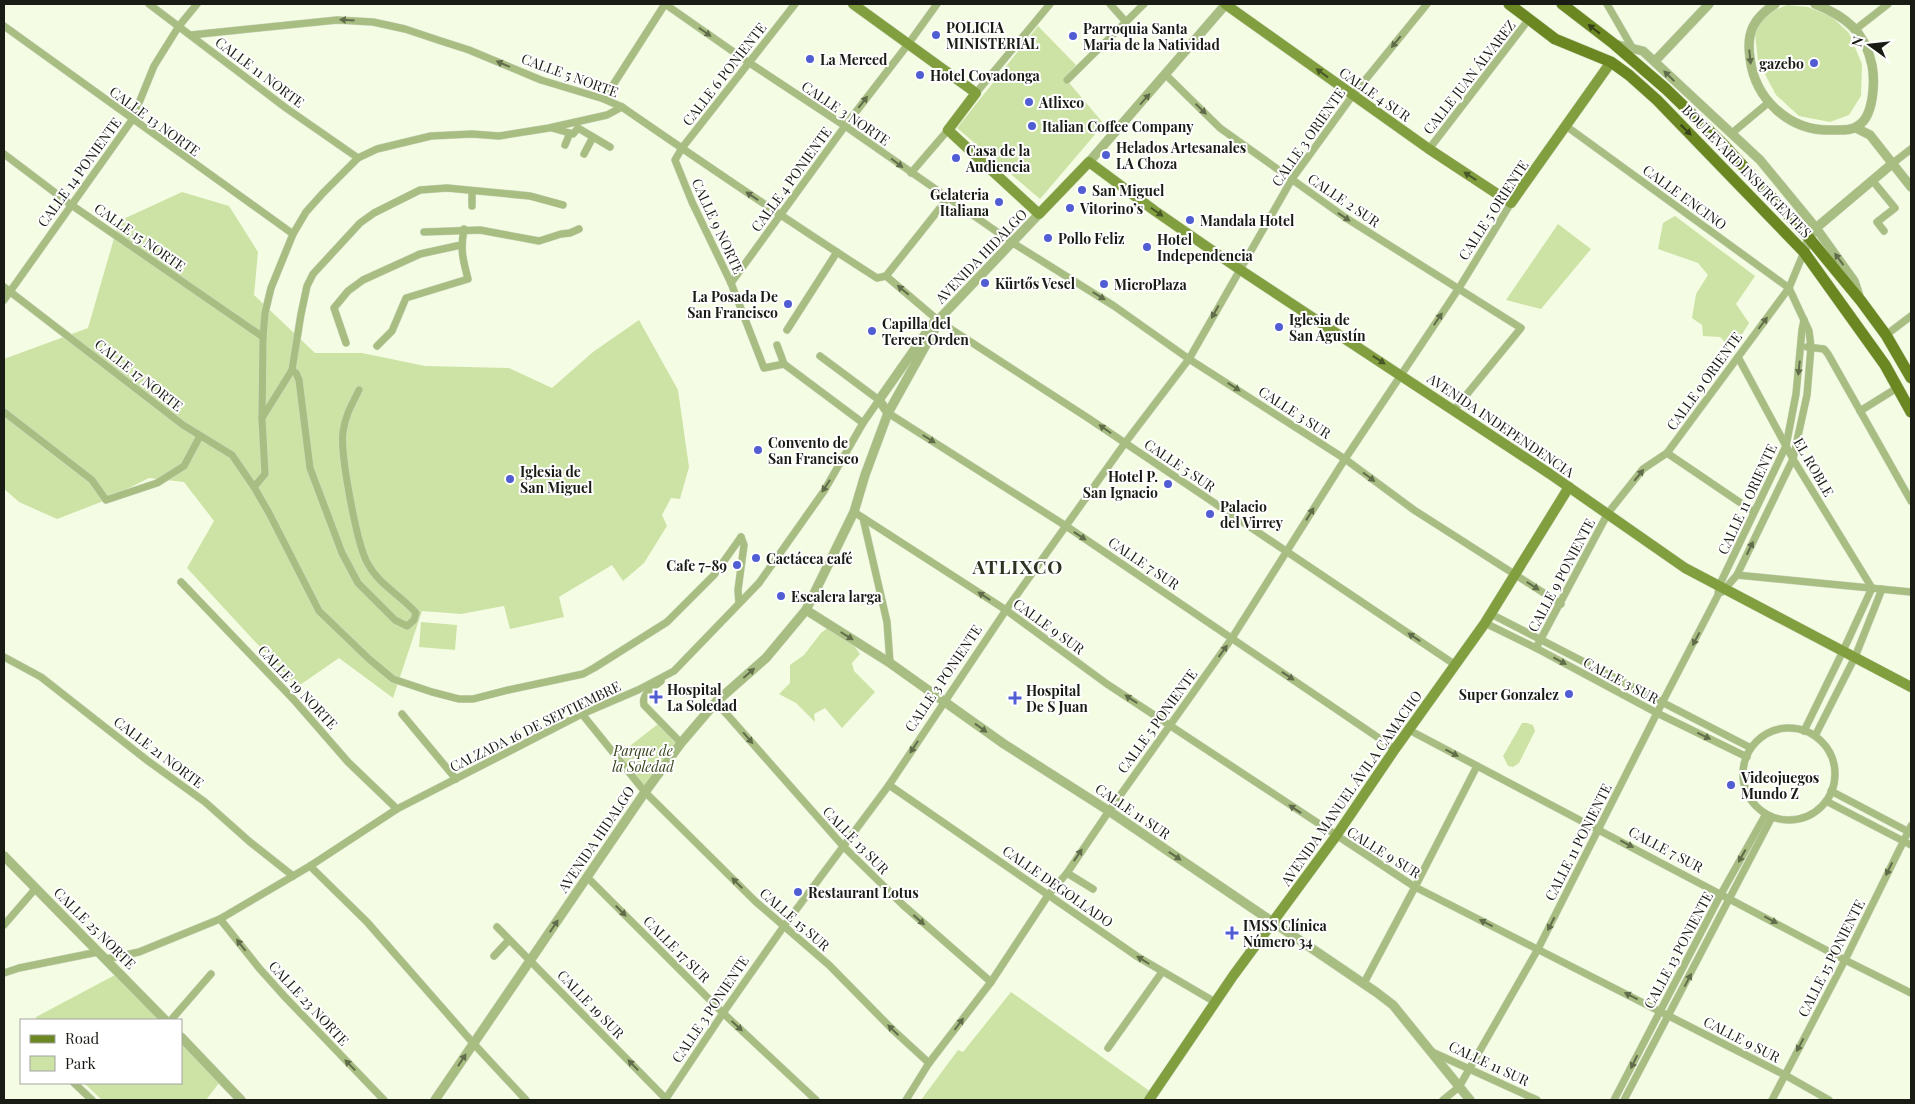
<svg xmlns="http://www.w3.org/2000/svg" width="1915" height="1104" font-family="'Playfair Display',serif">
<rect width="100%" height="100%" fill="#f4fde4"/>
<g fill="#cde3a5">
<polygon points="1787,5 1808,7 1832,17 1849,33 1862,64 1861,96 1849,115 1830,122 1799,116 1776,95 1758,61 1755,34 1765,14"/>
<polygon points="1038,26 1076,65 1065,78 1104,124 1040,199 957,128"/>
<polygon points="182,192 229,206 258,252 254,295 315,353 362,353 425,366 509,368 552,388 593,352 639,320 678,390 689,467 680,499 671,498 662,515 667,526 644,563 623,581 612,565 559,597 564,617 510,629 504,606 461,614 422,611 393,698 339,658 297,687 187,568 214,521 184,482 149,478 101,502 57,519 19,502 4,489 4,359 88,328 119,221"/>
<polygon points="1675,216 1755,276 1736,304 1749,323 1741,336 1730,347 1720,337 1703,336 1702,325 1692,318 1696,294 1708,275 1698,263 1658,249 1663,223"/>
<polygon points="1558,224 1591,249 1541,309 1506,300"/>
<polygon points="421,622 457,625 455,650 419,647"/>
<polygon points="829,627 855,647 860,654 852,663 854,671 875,692 842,728 825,708 814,714 815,722 796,703 779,694 790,683 790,665 804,655 821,633"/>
<polygon points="1522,723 1527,723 1533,725 1535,731 1519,763 1513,767 1508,766 1503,756"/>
<polygon points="658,724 675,743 643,788 617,756"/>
<polygon points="115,975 159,1020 36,1020 36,1017"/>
<polygon points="1011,992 1151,1092 1145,1100 921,1100 958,1050 963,1052"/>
<polygon points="181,1043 219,1083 206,1100 102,1100 84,1083 181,1083"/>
</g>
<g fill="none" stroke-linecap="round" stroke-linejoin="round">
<g stroke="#d1d9c3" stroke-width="8">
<g id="minor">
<polyline points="149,4 286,108 358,158"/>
<polyline points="665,4 748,62 845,126 1013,243 1114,306 1189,359 1345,459 1414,510 1561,604"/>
<polyline points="1110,4 1126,22"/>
<polyline points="1607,4 1633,49"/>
<polyline points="4,26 293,234"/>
<polyline points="1856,29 1888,4"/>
<path d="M 191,35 L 337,20 L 373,22 L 405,29 L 438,40 L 469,50 L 541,80 L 604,99 L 622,107 C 706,165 791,223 877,278 L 886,276 L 940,322 L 1088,418 L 1454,664"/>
<polyline points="1166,75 1220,128 1346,218 1521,328 1454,410"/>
<polyline points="1067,80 1144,4"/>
<polyline points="976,93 1050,4"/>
<polyline points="604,99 665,4"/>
<polyline points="1566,126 1789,288 1809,331 1811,347 1807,395 1793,459 1737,575 1722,592"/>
<polyline points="552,128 573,134 578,128 610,147"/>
<polyline points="1732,133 1768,103"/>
<polyline points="565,145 570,133"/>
<polyline points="1429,149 1529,19"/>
<polyline points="4,154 70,204 263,337"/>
<polyline points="584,154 593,137"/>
<polyline points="1893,163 1911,149"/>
<polyline points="911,173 948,130"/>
<polyline points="1872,180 1895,208 1877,222 1884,231"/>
<polyline points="472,206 472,191"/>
<polyline points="424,232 480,230 539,241 561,234 570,233 579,229"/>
<polyline points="886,276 948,198"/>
<polyline points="731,283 845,126 909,43 937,4"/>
<polyline points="4,287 183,425 232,455 254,487 269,513 319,611 369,659 393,679 432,692 459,699 473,699 508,690 569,677 583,674 594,668 667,622 714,575 741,537"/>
<polyline points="4,300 132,120 154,66 179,26 197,4"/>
<polyline points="787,330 837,252"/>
<polyline points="1886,335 1911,316"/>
<polyline points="346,343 334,308 348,291 363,280 420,254 461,245"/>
<polyline points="777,345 784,364 863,423"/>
<path d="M 377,346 L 392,331 L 406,298 L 468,279 C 463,260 460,250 464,229"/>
<polyline points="1807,347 1824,349 1828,354 1911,501"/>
<polyline points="1738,357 1793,459 1872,588 1843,651 1804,731"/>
<polyline points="784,364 764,368 731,283 692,202 675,160 682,148 795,4"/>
<path d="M 292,370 L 296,373 L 299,380 L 310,468 L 342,553 L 358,583 L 395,620 L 407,626 L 414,620 L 416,613 C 402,596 379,585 368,564 C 357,546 340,454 343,432 C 345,416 352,404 359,390"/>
<polyline points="292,370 301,314 307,286 313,274 360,223 374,213 420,190 447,188 530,196 563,205"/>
<polyline points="1860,411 1897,388"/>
<polyline points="4,412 92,480 106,500 157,483 184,466 200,436"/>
<polyline points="888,413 1066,526 1395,749"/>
<polyline points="262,418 292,370"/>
<polyline points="1667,453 1754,512"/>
<polyline points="254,487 265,474 262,419 263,337 265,313 271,288 293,234 306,212 323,193 358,158 377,149 431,136 472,134 499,136 549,128 607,115 622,107"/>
<polyline points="854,512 1006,610 1107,684 1415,887 1785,1075 1829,1100"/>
<polyline points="863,518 887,622 890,663"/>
<polyline points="1737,575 1911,592"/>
<polyline points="181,582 294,700 348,762 397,809"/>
<polyline points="739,603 738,590 744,545 741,537"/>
<polyline points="1491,614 1751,748"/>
<polyline points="1485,623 1536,648 1657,713 1747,757"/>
<polyline points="1536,648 1608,513 1643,469 1667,453 1789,288 1804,252"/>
<polyline points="4,657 41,677 148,761 205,802 250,842 293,876"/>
<path d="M 661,681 C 653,688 641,694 644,705 L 681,743"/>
<polyline points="716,702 844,847 903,905 991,982"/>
<polyline points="402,714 456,779"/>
<polyline points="582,714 645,792 755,901 829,965 893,1030 929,1063"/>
<circle cx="1789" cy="774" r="46"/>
<polyline points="1409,730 1845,960 1911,993"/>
<polyline points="1815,736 1855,657 1882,589"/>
<polyline points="889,785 1138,957 1215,1002"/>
<polyline points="1831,791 1911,833"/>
<polyline points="1826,801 1911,845"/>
<polyline points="310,866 367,922 473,1043 526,1100"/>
<polyline points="1067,873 1093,889"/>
<polyline points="587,877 723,1013 816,1100"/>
<polyline points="220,919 259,968 285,997 384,1100"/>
<polyline points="4,925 36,888"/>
<polyline points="497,927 667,1100"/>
<polyline points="494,956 509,940"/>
<polyline points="106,959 139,952 220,919 310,866 397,809 582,714 638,690 674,671 759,583 824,491 863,423 879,400 820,356"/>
<polyline points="4,973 19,968 98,952"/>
<polyline points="1364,983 1415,887 1477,766"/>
<polyline points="171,1020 211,974"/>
<polyline points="1108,1048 1162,972"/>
<polyline points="1430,1051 1537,1100"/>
<polyline points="74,1083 92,1100"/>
<polyline points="665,1100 723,1013 784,926 889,785 1006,610 1125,443 1189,359 1292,179 1353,95 1427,4"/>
<polyline points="906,1100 929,1063 991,982 1049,894 1067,873 1109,811 1232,638 1345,459 1459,288 1511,203"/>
<polyline points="1443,1100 1459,1087 1538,949 1662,703 1718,595 1719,586 1786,446 1796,394 1802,330 1804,320"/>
<polyline points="1614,1100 1721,894 1766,814"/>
<polyline points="1624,1100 1772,817"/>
<polyline points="1772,1100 1845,960 1911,826"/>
</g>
</g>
<g stroke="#d1d9c3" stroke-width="10">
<g id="tertiary">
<path d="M 1775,4 C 1754,18 1746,32 1750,58 C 1755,100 1790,132 1833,130 C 1842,130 1852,131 1859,125 C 1874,115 1875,81 1872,65 C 1865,31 1845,16 1815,4"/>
<polyline points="1614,44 1643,51 1760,160 1816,228 1854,281 1859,296"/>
<polyline points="1655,61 1709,4"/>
<polyline points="1856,128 1870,135 1911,187"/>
<polyline points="1089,162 1226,4"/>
<polyline points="1804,252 1809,238 1816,228 1893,163"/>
<polyline points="888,413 879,400 933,323"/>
<polyline points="806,610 890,663 1004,744 1109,811 1376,992 1393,1005 1470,1100"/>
<polyline points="4,856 165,1020"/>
<polyline points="181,1037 241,1100"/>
<polyline points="435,1100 645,792 681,743 716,702 766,658 806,610 854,512 865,475 888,413 942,316 1039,214"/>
</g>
</g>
<g stroke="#d1d9c3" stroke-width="11">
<g id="secondary">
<polyline points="853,4 976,93 948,130 1039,214 1089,162 1155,211 1239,269 1550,474 1685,568 1911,687"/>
<polyline points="1225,4 1429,149 1511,203 1611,62"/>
<polyline points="1149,1100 1233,976 1336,836 1395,749 1485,623 1569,487"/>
</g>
</g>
<g stroke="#d1d9c3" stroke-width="12">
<g id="primary">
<polyline points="1509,4 1555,39 1611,62 1629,75 1657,100 1804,252 1885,365 1911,412"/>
<polyline points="1562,4 1614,44 1666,89 1723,144 1809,238 1861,301 1886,335 1911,378"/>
</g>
</g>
<use href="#minor" stroke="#a8bd81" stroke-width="7"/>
<use href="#tertiary" stroke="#a8bd81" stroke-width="9"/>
<use href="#secondary" stroke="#829f3f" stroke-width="10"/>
<use href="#primary" stroke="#6b8722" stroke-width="11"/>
</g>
<defs><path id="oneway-solid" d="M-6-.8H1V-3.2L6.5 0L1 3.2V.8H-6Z" transform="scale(1.25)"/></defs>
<g fill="#606c4a">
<use href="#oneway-solid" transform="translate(347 20) rotate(-177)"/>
<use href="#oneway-solid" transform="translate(705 32) rotate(35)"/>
<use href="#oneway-solid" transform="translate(1396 42) rotate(129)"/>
<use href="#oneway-solid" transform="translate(1750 57) rotate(84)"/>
<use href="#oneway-solid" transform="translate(503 64) rotate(-157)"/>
<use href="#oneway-solid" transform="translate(1669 76) rotate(-136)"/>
<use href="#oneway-solid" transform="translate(1145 99) rotate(-48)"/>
<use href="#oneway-solid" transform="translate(863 102) rotate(-52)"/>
<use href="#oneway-solid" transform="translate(1201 109) rotate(44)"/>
<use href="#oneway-solid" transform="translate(897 163) rotate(37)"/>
<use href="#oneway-solid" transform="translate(752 196) rotate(-146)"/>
<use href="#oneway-solid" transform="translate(1344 217) rotate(34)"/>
<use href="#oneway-solid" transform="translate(1839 259) rotate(-126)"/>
<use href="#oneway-solid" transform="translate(903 290) rotate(-140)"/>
<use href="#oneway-solid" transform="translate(1099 296) rotate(32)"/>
<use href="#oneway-solid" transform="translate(1215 312) rotate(119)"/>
<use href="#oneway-solid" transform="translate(1438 319) rotate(-56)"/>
<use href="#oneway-solid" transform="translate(1763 323) rotate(-53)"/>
<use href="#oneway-solid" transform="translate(1799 368) rotate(96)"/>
<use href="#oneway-solid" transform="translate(1234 387) rotate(33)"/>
<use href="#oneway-solid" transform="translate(1105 429) rotate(-145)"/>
<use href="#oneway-solid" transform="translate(929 439) rotate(32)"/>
<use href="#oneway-solid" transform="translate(1639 475) rotate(-51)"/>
<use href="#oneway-solid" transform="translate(1369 477) rotate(37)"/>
<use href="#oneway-solid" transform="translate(826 486) rotate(123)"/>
<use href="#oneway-solid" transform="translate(1310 514) rotate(-58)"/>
<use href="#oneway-solid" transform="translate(1080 536) rotate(34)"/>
<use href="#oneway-solid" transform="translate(1750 548) rotate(-64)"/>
<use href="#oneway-solid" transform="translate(1533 586) rotate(33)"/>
<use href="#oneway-solid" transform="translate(984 596) rotate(-147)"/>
<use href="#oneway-solid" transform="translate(847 636) rotate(32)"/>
<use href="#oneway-solid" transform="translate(1414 637) rotate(-146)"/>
<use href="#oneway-solid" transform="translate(1696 639) rotate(118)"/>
<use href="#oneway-solid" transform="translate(1223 651) rotate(-54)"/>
<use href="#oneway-solid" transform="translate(1560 661) rotate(28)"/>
<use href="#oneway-solid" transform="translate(749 673) rotate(-41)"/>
<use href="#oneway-solid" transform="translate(1288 676) rotate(34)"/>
<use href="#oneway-solid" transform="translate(1131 699) rotate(-147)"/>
<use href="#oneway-solid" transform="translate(981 728) rotate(36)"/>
<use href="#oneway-solid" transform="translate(1704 736) rotate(26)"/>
<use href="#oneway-solid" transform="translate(748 738) rotate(49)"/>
<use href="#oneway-solid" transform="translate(914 747) rotate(123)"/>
<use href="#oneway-solid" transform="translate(1452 753) rotate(28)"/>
<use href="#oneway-solid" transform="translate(1295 809) rotate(-146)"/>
<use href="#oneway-solid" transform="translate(1627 844) rotate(28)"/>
<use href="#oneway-solid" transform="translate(1078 855) rotate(-56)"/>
<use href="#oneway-solid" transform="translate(1175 856) rotate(34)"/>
<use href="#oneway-solid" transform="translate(1742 856) rotate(119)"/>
<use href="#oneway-solid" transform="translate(1889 869) rotate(116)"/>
<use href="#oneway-solid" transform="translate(737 883) rotate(-135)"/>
<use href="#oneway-solid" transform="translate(621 911) rotate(45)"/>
<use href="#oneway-solid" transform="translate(919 920) rotate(41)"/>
<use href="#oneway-solid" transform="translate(1771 920) rotate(28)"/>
<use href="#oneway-solid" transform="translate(1486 923) rotate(-153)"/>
<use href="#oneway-solid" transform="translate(1551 924) rotate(117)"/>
<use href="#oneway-solid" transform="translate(554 926) rotate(-56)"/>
<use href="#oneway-solid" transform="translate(241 945) rotate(-128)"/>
<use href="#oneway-solid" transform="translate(1143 960) rotate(-148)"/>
<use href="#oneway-solid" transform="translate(1688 980) rotate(-62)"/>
<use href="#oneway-solid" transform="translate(1631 996) rotate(-153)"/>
<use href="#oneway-solid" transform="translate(959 1024) rotate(-53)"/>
<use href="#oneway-solid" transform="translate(737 1026) rotate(43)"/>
<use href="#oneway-solid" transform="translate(893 1030) rotate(-136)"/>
<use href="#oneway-solid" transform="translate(1800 1045) rotate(118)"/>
<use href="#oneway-solid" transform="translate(462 1060) rotate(-57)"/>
<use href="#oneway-solid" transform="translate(1634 1062) rotate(117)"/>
<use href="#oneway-solid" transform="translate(350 1065) rotate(-134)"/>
<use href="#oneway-solid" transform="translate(633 1065) rotate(-134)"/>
</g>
<g fill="#364119">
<use href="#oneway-solid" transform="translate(1594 29) rotate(-142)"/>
<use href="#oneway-solid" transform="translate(1686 130) rotate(45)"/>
</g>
<g fill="#485727">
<use href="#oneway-solid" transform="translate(1322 73) rotate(-144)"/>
<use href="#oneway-solid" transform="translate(1470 176) rotate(-147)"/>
<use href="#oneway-solid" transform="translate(1157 212) rotate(35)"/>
<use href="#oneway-solid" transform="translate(1379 360) rotate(33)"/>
</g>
<g fill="#505dd3" stroke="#fff" stroke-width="2">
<circle cx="936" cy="35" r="5"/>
<circle cx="1073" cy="36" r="5"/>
<circle cx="810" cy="59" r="5"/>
<circle cx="1814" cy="63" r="5"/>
<circle cx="920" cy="75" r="5"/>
<circle cx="1029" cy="102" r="5"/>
<circle cx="1032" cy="126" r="5"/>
<circle cx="1106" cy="155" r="5"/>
<circle cx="956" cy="158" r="5"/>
<circle cx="1082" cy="190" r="5"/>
<circle cx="999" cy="202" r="5"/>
<circle cx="1070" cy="208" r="5"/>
<circle cx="1190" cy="220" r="5"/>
<circle cx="1048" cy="238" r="5"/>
<circle cx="1147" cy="247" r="5"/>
<circle cx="985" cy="283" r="5"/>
<circle cx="1104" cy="284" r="5"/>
<circle cx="788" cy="304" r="5"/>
<circle cx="1279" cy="327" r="5"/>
<circle cx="872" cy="331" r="5"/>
<circle cx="758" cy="450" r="5"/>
<circle cx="510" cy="479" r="5"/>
<circle cx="1168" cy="484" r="5"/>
<circle cx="1210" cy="514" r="5"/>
<circle cx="756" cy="558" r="5"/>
<circle cx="737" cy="565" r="5"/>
<circle cx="781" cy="596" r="5"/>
<circle cx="1569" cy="694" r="5"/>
<path d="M653.5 689.5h5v5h5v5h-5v5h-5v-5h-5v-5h5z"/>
<path d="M1012.5 690.5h5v5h5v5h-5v5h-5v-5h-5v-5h5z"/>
<circle cx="1731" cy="785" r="5"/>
<circle cx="798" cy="892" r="5"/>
<path d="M1229.5 925.5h5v5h5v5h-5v5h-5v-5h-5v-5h5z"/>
</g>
<g text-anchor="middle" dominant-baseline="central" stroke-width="4" stroke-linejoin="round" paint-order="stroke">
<g font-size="14" font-weight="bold" fill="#191c14" stroke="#fff" text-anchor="start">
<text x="946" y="27">POLICIA<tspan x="946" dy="16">MINISTERIAL</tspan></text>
<text x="1083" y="28">Parroquia Santa<tspan x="1083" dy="16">Maria de la Natividad</tspan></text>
<text x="820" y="59">La Merced</text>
<text x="1804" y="63" text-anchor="end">gazebo</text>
<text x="930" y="75">Hotel Covadonga</text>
<text x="1039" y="102">Atlixco</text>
<text x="1042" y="126">Italian Coffee Company</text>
<text x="1116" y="147">Helados Artesanales<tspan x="1116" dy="16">LA Choza</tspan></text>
<text x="966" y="150">Casa de la<tspan x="966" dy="16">Audiencia</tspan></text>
<text x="1092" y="190">San Miguel</text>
<text x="989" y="194" text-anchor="end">Gelateria<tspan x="989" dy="16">Italiana</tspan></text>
<text x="1080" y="208">Vitorino’s</text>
<text x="1200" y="220">Mandala Hotel</text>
<text x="1058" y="238">Pollo Feliz</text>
<text x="1157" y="239">Hotel<tspan x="1157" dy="16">Independencia</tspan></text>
<text x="995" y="283">Kürtős Vesel</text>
<text x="1114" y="284">MicroPlaza</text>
<text x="778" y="296" text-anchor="end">La Posada De<tspan x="778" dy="16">San Francisco</tspan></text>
<text x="1289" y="319">Iglesia de<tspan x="1289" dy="16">San Agustín</tspan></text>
<text x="882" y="323">Capilla del<tspan x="882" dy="16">Tercer Orden</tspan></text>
<text x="768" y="442">Convento de<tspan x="768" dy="16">San Francisco</tspan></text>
<text x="520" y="471">Iglesia de<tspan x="520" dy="16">San Miguel</tspan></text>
<text x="1158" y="476" text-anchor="end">Hotel P.<tspan x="1158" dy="16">San Ignacio</tspan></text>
<text x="1220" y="506">Palacio<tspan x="1220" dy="16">del Virrey</tspan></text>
<text x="766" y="558">Cactácea café</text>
<text x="727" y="565" text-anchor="end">Cafe 7-89</text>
<text x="791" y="596">Escalera larga</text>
<text x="667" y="689">Hospital<tspan x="667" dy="16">La Soledad</tspan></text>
<text x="1026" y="690">Hospital<tspan x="1026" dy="16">De S Juan</tspan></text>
<text x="1559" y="694" text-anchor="end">Super Gonzalez</text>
<text x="1741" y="777">Videojuegos<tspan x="1741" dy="16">Mundo Z</tspan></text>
<text x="808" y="892">Restaurant Lotus</text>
<text x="1243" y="925">IMSS Clínica<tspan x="1243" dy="16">Número 34</tspan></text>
</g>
<g font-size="14" fill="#191c14" stroke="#fff">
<text transform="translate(260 72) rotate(37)">CALLE 11 NORTE</text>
<text transform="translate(724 74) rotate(-52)">CALLE 6 PONIENTE</text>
<text transform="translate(570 75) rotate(20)">CALLE 5 NORTE</text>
<text transform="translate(1469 77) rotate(-52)">CALLE JUAN ÁLVAREZ</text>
<text transform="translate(1375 94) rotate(35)">CALLE 4 SUR</text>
<text transform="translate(846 113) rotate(34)">CALLE 3 NORTE</text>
<text transform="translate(155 121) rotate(36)">CALLE 13 NORTE</text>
<text transform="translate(1308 137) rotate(-55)">CALLE 3 ORIENTE</text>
<text transform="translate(1747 171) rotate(46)">BOULEVARD INSURGENTES</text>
<text transform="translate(79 172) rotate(-54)">CALLE 14 PONIENTE</text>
<text transform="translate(791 179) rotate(-54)">CALLE 4 PONIENTE</text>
<text transform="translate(1685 197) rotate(36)">CALLE ENCINO</text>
<text transform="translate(1344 200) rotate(34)">CALLE 2 SUR</text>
<text transform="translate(1493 210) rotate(-57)">CALLE 5 ORIENTE</text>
<text transform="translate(718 226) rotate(65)">CALLE 9 NORTE</text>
<text transform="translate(140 237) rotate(35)">CALLE 15 NORTE</text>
<text transform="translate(981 256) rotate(-46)">AVENIDA HIDALGO</text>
<text transform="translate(139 375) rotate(38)">CALLE 17 NORTE</text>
<text transform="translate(1704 381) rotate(-54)">CALLE 9 ORIENTE</text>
<text transform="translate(1295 412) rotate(33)">CALLE 3 SUR</text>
<text transform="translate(1501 425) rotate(34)">AVENIDA INDEPENDENCIA</text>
<text transform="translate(1180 465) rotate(34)">CALLE 5 SUR</text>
<text transform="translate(1814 467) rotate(60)">EL ROBLE</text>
<text transform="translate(1747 499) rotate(-65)">CALLE 11 ORIENTE</text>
<text transform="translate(1144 563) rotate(34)">CALLE 7 SUR</text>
<text transform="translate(1561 575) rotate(-62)">CALLE 9 PONIENTE</text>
<text transform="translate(1049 626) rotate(36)">CALLE 9 SUR</text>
<text transform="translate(943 678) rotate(-56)">CALLE 3 PONIENTE</text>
<text transform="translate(1621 680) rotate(28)">CALLE 3 SUR</text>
<text transform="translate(298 687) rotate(47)">CALLE 19 NORTE</text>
<text transform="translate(1157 721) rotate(-54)">CALLE 5 PONIENTE</text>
<text transform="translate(535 726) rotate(-26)">CALZADA 16 DE SEPTIEMBRE</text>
<text transform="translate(159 752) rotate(37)">CALLE 21 NORTE</text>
<text transform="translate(1351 788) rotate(-55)">AVENIDA MANUEL ÁVILA CAMACHO</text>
<text transform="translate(1133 811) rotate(34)">CALLE 11 SUR</text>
<text transform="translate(596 839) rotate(-56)">AVENIDA HIDALGO</text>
<text transform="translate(856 840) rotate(46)">CALLE 13 SUR</text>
<text transform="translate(1578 842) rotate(-63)">CALLE 11 PONIENTE</text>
<text transform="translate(1666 849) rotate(28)">CALLE 7 SUR</text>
<text transform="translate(1384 852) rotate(32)">CALLE 9 SUR</text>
<text transform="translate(1058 886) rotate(35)">CALLE DEGOLLADO</text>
<text transform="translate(795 919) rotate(41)">CALLE 15 SUR</text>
<text transform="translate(95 928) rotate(45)">CALLE 25 NORTE</text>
<text transform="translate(677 949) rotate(45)">CALLE 17 SUR</text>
<text transform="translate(1678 950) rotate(-62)">CALLE 13 PONIENTE</text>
<text transform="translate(1831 958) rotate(-63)">CALLE 15 PONIENTE</text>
<text transform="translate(309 1003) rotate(47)">CALLE 23 NORTE</text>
<text transform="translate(591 1004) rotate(46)">CALLE 19 SUR</text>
<text transform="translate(710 1009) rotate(-56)">CALLE 3 PONIENTE</text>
<text transform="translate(1742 1039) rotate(27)">CALLE 9 SUR</text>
<text transform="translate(1489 1063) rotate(25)">CALLE 11 SUR</text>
</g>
<g font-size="14" font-style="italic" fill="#35421a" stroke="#fff">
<text x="643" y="750">Parque de<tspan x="643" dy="16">la Soledad</tspan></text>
</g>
<g font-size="19" font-weight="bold" letter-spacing="1" fill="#2d3320" stroke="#fff">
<text x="1018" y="566">ATLIXCO</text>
</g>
</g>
<rect width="1915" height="1104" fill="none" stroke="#191c14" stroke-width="10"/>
<rect x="20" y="1019" width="162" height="65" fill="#ffffff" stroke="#a3a4a1"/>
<rect x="30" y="1035" width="25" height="8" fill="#6b8722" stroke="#a3a4a1"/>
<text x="65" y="1044" font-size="15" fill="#191c14">Road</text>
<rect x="30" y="1056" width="25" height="15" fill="#cde3a5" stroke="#a3a4a1"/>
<text x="65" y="1069" font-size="15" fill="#191c14">Park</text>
<g transform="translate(1870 45) rotate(285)" stroke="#ffffff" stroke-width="4" paint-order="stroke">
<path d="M0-4L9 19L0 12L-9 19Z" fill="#191c14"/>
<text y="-8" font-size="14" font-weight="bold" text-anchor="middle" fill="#191c14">N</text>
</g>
</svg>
